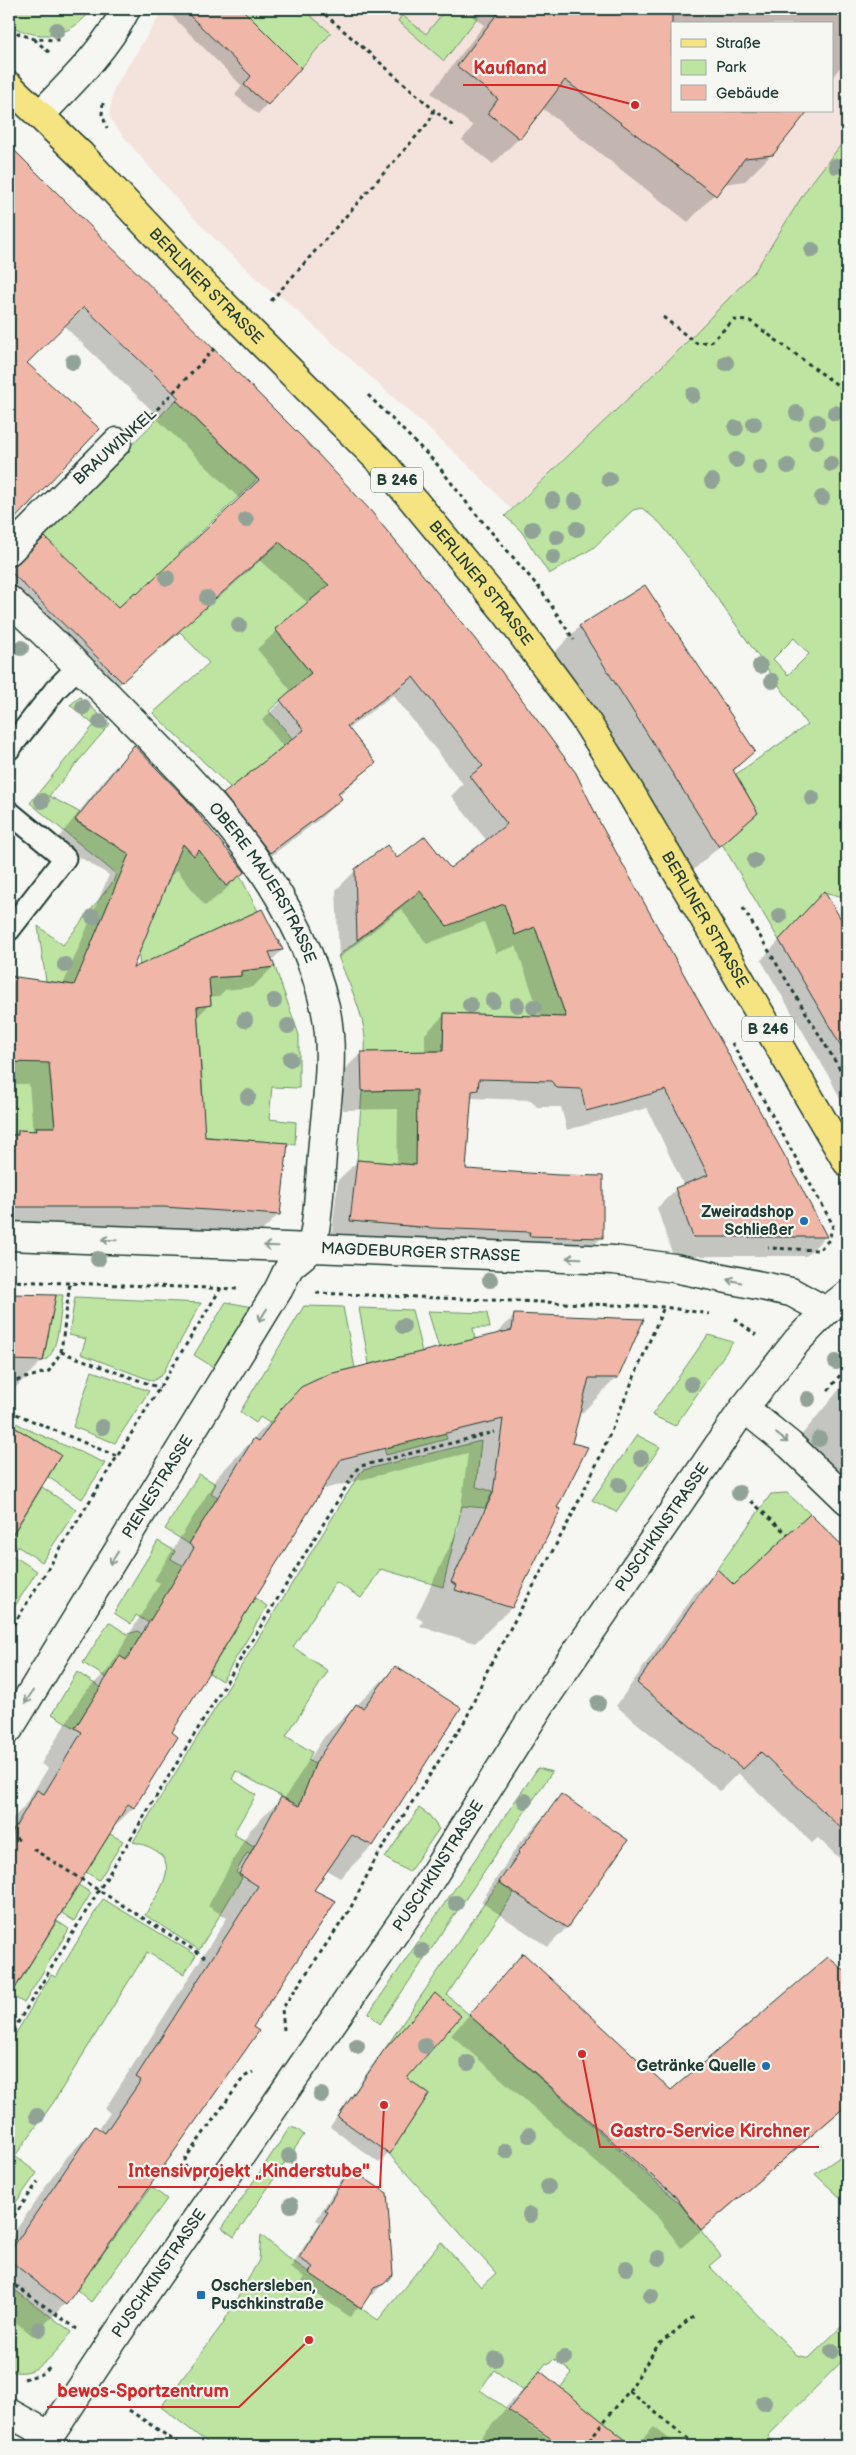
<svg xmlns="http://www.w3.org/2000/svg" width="856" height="2455" font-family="'Balsamiq Sans',sans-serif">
<rect width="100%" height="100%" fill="#f6f6f2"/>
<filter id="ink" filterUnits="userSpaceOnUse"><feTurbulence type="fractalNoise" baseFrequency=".02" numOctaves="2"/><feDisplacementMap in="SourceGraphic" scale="10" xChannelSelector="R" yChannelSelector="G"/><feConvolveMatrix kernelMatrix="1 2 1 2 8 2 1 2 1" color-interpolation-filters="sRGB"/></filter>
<g filter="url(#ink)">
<path fill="#f4e3dc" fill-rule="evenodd" d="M 164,9 L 847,9 L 847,137 L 808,187 L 755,271 L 680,349 L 511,509 L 465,462 L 284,299 L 270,291 L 226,250 L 184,208 L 114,125 L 109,115 L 114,88 ZM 672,24 L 832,24 L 832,111 L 672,111 Z"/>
<g fill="#bde5a1" stroke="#6e916a" fill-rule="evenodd">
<path d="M 9,9 L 92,9 C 70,38 41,42 9,25 Z"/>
<polygon points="242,9 303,9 331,33 301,68"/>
<polygon points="446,9 484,9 444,61 398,21 402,15 426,34"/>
<path d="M 847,137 L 847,898 L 824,892 L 779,940 L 722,844 L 758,813 L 736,774 L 807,725 L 690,560 L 660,523 L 642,508 L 633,510 L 593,548 L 549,574 L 521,531 L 505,516 L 680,349 L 755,271 L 808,187 ZM 794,638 L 809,654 L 788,675 L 773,659 Z"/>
<polygon points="176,400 257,479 179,553 220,596 280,542 313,540 344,601 328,659 292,615 275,629 311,673 269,711 293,739 231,788 153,713 209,663 180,632 161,648 144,632 161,616 135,592 118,608 42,535"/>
<polygon points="80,697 110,724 49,796 81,813 75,821 114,844 143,814 166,835 195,809 201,818 179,840 193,855 199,850 223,881 239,874 258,911 179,947 178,961 143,1046 139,952 130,852 93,940 96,988 46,981 38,926 63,945 113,882 116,874 30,803 94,725 70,705"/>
<path d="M 420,891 L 523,896 L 507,913 L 515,935 L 535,927 L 566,1017 L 444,1013 L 443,1051 L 365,1052 C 368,1019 349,986 338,956 Z"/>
<polygon points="275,967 299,1035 299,1088 272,1087 269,1119 296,1122 295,1144 186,1135 182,1097 203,1096 197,1007 211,1005 209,978 241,976 241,971"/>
<polygon points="49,1061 55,1127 37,1127 37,1131 18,1130 18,1135 9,1135 9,1063"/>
<polygon points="406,1090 442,1091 429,1228 407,1226 414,1165 357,1160 362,1091"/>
<path d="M 56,1295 L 63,1295 C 60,1311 59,1357 43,1361 Z"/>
<polygon points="75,1297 201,1303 162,1375 153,1381 81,1354 86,1339 69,1335"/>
<polygon points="226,1302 253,1307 215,1368 194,1355"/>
<path d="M 304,1306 L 343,1307 L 355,1368 C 312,1377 295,1388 271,1424 L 260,1417 L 256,1423 L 240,1412 Z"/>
<polygon points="359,1308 412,1310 422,1352 369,1364"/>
<polygon points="428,1311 487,1313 490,1328 473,1328 475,1339 439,1348"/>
<polygon points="708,1335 733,1342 675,1426 652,1415"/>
<polygon points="92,1371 149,1391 115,1443 73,1427"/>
<polygon points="9,1419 29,1430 105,1463 82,1499 48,1477 61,1455 9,1424"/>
<polygon points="443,1426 447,1439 386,1455 384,1448"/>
<polygon points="637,1435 660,1447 616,1512 592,1500"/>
<path d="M 481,1441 L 476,1487 L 492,1491 L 492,1493 L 485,1508 L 462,1506 L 443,1587 L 381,1569 L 361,1598 L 336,1582 L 293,1647 L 328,1671 L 286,1736 L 312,1752 L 308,1760 L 315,1764 L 300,1807 L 236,1771 L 232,1779 L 256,1795 L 233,1834 L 254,1846 L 250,1854 L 247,1853 L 236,1872 L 242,1878 L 199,1950 L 145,1915 C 165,1883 186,1854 133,1842 L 360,1473 L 363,1470 Z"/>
<polygon points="199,1474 216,1484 211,1493 224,1501 208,1527 202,1523 189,1544 165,1529"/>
<polygon points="42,1487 76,1510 42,1562 9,1541"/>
<polygon points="787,1493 810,1514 734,1585 717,1569 771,1494"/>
<polygon points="158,1541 175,1551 171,1559 184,1566 149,1623 136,1615 131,1624 114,1613"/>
<polygon points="9,1553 37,1571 10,1614 9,1613"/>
<polygon points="255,1598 267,1606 222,1681 209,1673"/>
<polygon points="109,1622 127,1634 138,1631 142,1634 126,1660 119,1657 107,1678 83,1663"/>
<polygon points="77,1672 107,1692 88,1707 75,1728 52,1714"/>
<polygon points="538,1768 552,1772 380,2024 369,2013"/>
<polygon points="419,1808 429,1815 439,1829 409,1872 385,1858"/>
<polygon points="110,1834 123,1841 99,1880 37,1843 96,1856"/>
<polygon points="30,1854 91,1893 74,1921 62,1913 75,1890 27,1860"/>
<path d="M 499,1882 L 514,1893 L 447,1995 L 680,2204 L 721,2256 L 709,2266 L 797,2355 L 809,2358 L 847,2321 L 847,2356 L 768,2436 L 777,2446 L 212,2446 L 161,2407 L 222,2325 L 259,2260 L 261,2235 L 287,2257 L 378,2320 L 441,2242 L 481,2287 L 496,2273 L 389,2154 L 429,2094 L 378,2059 ZM 554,2359 L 572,2373 L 530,2425 L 480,2390 L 494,2370 L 524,2391 L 546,2363 L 549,2364 Z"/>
<polygon points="103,1899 196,1955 184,1974 147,1952 53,2103 15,2156 37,2173 9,2212 9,2045 51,1975 56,1977"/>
<polygon points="57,1921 69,1929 24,2003 11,1995"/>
<polygon points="290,2127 297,2129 304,2135 234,2237 222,2228"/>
<polygon points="847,2152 847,2204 815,2174"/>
<polygon points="151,2187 167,2199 91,2302 77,2290"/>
<path d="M 9,2286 L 72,2332 C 56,2351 37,2381 9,2370 Z"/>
<path d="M 847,2413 L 847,2443 L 843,2443 C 838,2430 840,2424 847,2413 Z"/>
</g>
<g fill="#0003">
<polygon points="177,9 240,9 299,68 258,114 235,95 242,86 171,15"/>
<polygon points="462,9 847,9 847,58 832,78 832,24 672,24 672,111 772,154 745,181 724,184 688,222 542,108 519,138 493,164 462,140 473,126 431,93 484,25"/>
<polygon points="9,143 600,826 786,1161 825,1237 806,1256 673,1256 657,1208 676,1189 684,1186 647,1108 567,1130 561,1107 537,1107 531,1100 470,1098 465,1170 602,1237 582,1257 331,1240 338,1180 358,1161 397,1165 398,1109 343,1110 342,1072 361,1053 425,1053 425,1034 445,1014 541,1018 516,946 496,953 484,922 427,944 401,909 339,958 336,890 356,870 397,860 450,869 487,841 451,796 463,784 393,695 348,729 375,763 338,796 341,799 321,818 250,872 205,815 224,795 284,748 262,720 292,692 257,649 308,603 259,560 102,700 9,608 9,572 45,539 118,610 137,595 240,499 158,420 160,418 64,326 26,363 9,522"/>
<polygon points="644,586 753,751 733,772 757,813 690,873 552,655 579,627"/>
<polygon points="134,747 243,872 222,893 205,906 177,870 172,875 170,873 130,970 282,950 271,961 273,967 253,987 225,990 219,996 210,997 210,1004 196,1018 204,1138 279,1214 258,1235 142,1227 9,1227 9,1136 13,1137 18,1131 33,1132 29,1084 9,1084 9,977 63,985 109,875 55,842 114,768"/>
<polygon points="824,893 847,931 847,1108 842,1103 830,1078 761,960"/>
<polygon points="9,1296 55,1297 42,1361 9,1394"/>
<polygon points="515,1315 617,1377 582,1413 579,1413 555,1509 511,1608 475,1643 420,1626 423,1621 416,1617 458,1529 468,1453 320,1490 170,1732 177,1737 133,1808 111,1830 9,1996 9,1822 23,1808 48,1768 41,1764 84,1693 108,1670 160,1583 154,1580 219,1475 302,1388 494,1336"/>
<polygon points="847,1380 847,1478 800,1437"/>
<polygon points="9,1425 59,1456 9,1538"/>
<polygon points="833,1562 847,1576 847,1859 844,1863 818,1838 812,1843 738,1773 720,1791 616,1706 695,1593 717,1571 735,1586"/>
<polygon points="395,1668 459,1709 372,1846 340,1878 326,1870 313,1890 65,2304 33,2336 9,2317 9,2240 64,2160 95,2128 98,2130 110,2113 105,2109 227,1918 208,1906 249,1831 281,1799 283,1800 324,1737"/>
<polygon points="562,1796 626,1841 566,1928 548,1947 481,1902 520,1842"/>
<polygon points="523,1955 671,2092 828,1959 847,1975 847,2106 681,2248 656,2215 451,2035"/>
<polygon points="425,2004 405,2079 389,2153 379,2163 330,2127 375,2061"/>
<polygon points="350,2171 383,2284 373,2294 367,2296 350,2317 301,2283 304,2277 290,2268 320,2222 316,2220 341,2180"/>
<polygon points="540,2373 631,2446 562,2446 506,2407"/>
<polygon points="505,2409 559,2446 484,2446 478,2442"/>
<polygon points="654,2427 678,2446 635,2446"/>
</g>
<g fill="#f0b7a8" stroke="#1f3d34">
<polygon points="183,9 242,9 301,68 268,105 244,85 251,76"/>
<polygon points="501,9 672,9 672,111 808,111 773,155 745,158 716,196 565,80 520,139 488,113 498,99 457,66"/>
<polygon points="9,145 303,438 370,510 501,671 576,773 601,825 787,1160 827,1237 693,1237 675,1188 708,1175 666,1090 586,1111 581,1089 557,1088 551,1081 479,1079 478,1090 472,1091 466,1169 559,1175 603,1176 603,1238 529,1236 530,1232 432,1228 350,1221 357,1160 416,1165 417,1090 362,1091 361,1052 443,1051 444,1013 566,1017 535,927 515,935 504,904 447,926 420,891 357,940 355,869 372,856 387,845 397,858 425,836 450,868 507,824 470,776 483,766 413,677 347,726 376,763 338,793 342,799 270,853 223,794 304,730 280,700 311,673 275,629 329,585 279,542 122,682 9,570 45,537 118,608 135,592 137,594 259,480 176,400 179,398 84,307 27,363 100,429 9,525"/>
<polygon points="645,585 755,751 733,770 758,813 719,847 579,626"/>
<polygon points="134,745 187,800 245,872 226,886 199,850 194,856 183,844 133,968 262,909 283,950 269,952 275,967 241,971 241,976 209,978 211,1005 197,1007 205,1137 288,1143 280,1215 164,1207 9,1207 9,1135 18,1135 18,1130 37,1131 36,1127 55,1127 49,1063 9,1062 9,976 74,985 129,854 75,820"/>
<polygon points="824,891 847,929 847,1056 779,940"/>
<polygon points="9,1294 56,1295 43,1361 9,1360"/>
<polygon points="514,1314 644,1319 618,1378 589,1378 572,1443 588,1447 557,1508 561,1509 512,1608 455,1590 457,1585 451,1582 493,1493 503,1419 341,1459 172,1732 178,1737 134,1808 128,1804 9,1998 9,1838 37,1790 44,1794 82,1732 75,1728 120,1656 126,1660 194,1548 189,1544 254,1438 259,1441 281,1409 301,1387 329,1374 512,1330"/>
<polygon points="9,1424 61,1455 9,1540"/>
<polygon points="810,1514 847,1550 847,1834 761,1752 743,1769 637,1683 717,1569 734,1585"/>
<polygon points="395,1666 461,1708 373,1846 352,1835 314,1890 336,1901 253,2027 259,2031 66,2305 9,2260 9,2253 95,2126 105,2133 141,2080 136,2077 258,1886 239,1874 281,1797 299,1806 316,1762 328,1744 356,1704 363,1708"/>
<polygon points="561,1794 628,1840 567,1928 499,1882 519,1853 518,1852"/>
<polygon points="523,1953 671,2090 828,1957 847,1973 847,2105 701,2230 675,2196 469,2015"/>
<polygon points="435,1993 461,2016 407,2078 429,2094 390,2154 338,2117 384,2050"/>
<polygon points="350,2169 387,2193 393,2274 384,2284 374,2288 361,2308 309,2273 313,2267 299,2258 328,2212 325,2210"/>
<polygon points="540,2371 633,2446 562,2446 508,2410"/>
</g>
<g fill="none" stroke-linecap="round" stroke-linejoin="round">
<g stroke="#1f3d34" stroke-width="25">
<g id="service">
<polyline points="9,749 56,689 79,666"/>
<polyline points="9,812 65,858 9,930"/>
</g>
</g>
<g stroke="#1f3d34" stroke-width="31">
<g id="minor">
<path d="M 40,115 C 71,83 106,49 126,9"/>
<polyline points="9,551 117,442"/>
<path id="s1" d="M 9,600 C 54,642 98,685 141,729 C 219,808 299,895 325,1007 C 335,1050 327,1099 323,1142 C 321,1162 318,1235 310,1248 C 305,1256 295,1260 289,1268 C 285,1275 282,1283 278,1290 L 9,1729"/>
<path id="s2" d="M 9,1236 L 614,1260 L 674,1268 L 791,1292 L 826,1311"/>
<polyline points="744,1408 790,1445 847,1500"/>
<polyline points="9,2413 49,2435"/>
</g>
</g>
<g stroke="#1f3d34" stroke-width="31">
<g id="secondary">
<path id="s3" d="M 43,2446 L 117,2334 L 424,1890 L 541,1704 L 744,1408 L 797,1341 L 826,1311 L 847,1295"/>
</g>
</g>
<g stroke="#1f3d34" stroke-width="31">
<g id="primary">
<path id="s4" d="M 9,86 L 81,155 L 189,270 L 385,466 L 505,611 L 584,718 L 626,785 L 847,1162"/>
</g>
</g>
<g stroke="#1f3d34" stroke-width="3" stroke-dasharray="4 4" stroke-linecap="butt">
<polyline points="319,9 434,110"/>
<polyline points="9,30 34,39 60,40"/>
<polyline points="34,39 50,53"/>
<polyline points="103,103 102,114 107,128"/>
<polyline points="271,301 429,122 434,110 454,127"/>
<polyline points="663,317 696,343 711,342 734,320 750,321 847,392"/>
<polyline points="368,395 436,463 470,507 541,590 574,640"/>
<polyline points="146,421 215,348"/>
<polyline points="743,908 847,1081"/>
<polyline points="732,1043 833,1225 829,1240 819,1250 768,1248"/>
<polyline points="9,1281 237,1289"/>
<polyline points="316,1293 664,1307 709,1314"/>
<polyline points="735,1319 756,1335"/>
<polyline points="61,1352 160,1388"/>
<polyline points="9,1383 49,1371 61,1352 70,1282"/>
<polyline points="828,1391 847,1366"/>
<polyline points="9,1411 116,1456"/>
<polyline points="751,1501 788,1535"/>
<polyline points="9,1632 221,1288"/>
<polyline points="9,1834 19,1840"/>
<polyline points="33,1849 205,1957"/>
<polyline points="284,2030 282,2009 349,1911 376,1858 466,1719 487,1671 570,1519 600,1457 664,1307"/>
<polyline points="9,2037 357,1469 361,1466 495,1432"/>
<polyline points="186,2169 185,2159 244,2077 253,2072"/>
<polyline points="9,2223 38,2182"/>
<polyline points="9,2281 77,2329"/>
<polyline points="24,2379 42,2374 50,2368"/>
<polyline points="629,2391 658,2345 693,2317"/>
<polyline points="129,2410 182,2446"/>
<polyline points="584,2446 629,2391 697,2446"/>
</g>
<use href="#service" stroke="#f6f6f2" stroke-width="21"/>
<use href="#minor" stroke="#f6f6f2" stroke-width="28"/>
<use href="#secondary" stroke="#f6f6f2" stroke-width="28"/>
<use href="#primary" stroke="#f6e381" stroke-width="28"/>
</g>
<g fill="#91a396">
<circle cx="57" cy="30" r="8"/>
<circle cx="836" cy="166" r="8"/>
<circle cx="812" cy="250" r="8"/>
<circle cx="73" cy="362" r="8"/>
<circle cx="726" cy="363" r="8"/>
<circle cx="693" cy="395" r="8"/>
<circle cx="797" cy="413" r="8"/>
<circle cx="835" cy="413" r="8"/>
<circle cx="817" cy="422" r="8"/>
<circle cx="754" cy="424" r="8"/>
<circle cx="736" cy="428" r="8"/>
<circle cx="816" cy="442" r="8"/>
<circle cx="736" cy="460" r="8"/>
<circle cx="831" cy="464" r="8"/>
<circle cx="788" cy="466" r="8"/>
<circle cx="760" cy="467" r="8"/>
<circle cx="609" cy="479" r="8"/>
<circle cx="712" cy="481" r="8"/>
<circle cx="822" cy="498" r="8"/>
<circle cx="553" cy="500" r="8"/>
<circle cx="575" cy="501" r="8"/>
<circle cx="246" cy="520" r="8"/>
<circle cx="532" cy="529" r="8"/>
<circle cx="577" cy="529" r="8"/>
<circle cx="557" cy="537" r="8"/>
<circle cx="553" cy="557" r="8"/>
<circle cx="167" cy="578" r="8"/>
<circle cx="207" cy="598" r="8"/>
<circle cx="239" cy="625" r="8"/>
<circle cx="21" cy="648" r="8"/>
<circle cx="760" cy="666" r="8"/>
<circle cx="772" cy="681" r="8"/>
<circle cx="83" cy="707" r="8"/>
<circle cx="100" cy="722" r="8"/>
<circle cx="812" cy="798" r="8"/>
<circle cx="42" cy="801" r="8"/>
<circle cx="755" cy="861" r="8"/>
<circle cx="779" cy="916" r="8"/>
<circle cx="93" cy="917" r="8"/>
<circle cx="65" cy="965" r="8"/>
<circle cx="274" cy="1001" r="8"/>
<circle cx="493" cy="1001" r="8"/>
<circle cx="470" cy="1005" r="8"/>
<circle cx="517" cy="1005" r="8"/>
<circle cx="534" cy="1007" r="8"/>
<circle cx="245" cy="1020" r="8"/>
<circle cx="288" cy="1026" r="8"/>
<circle cx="290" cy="1059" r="8"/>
<circle cx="248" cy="1097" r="8"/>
<circle cx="98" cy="1259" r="8"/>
<circle cx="490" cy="1280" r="8"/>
<circle cx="403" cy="1326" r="8"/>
<circle cx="836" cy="1362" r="8"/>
<circle cx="691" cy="1384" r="8"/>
<circle cx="808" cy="1399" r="8"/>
<circle cx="102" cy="1427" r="8"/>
<circle cx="819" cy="1439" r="8"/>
<circle cx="641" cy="1458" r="8"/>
<circle cx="619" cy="1485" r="8"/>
<circle cx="739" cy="1493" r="8"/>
<circle cx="598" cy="1703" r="8"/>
<circle cx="525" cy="1801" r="8"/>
<circle cx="456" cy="1903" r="8"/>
<circle cx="422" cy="1951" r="8"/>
<circle cx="357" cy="2046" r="8"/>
<circle cx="425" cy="2046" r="8"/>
<circle cx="468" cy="2063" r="8"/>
<circle cx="321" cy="2095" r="8"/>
<circle cx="37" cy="2116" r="8"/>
<circle cx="529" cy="2135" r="8"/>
<circle cx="506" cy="2151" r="8"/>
<circle cx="289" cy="2156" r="8"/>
<circle cx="548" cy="2187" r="8"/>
<circle cx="291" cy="2205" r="8"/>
<circle cx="530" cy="2215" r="8"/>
<circle cx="659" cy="2258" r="8"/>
<circle cx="626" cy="2268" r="8"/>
<circle cx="651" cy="2296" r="8"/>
<circle cx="39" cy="2329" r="8"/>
<circle cx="832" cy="2351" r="8"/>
<circle cx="564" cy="2358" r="8"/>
<circle cx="495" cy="2359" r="8"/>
<circle cx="764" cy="2403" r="8"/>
</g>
<defs><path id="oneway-shaft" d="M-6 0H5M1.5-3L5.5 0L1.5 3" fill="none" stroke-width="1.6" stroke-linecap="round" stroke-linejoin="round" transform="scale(1.25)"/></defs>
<g stroke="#8a9a93">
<use href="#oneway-shaft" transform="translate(109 1240) rotate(-178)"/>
<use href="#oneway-shaft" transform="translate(271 1246) rotate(-178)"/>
<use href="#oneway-shaft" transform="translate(574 1258) rotate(-178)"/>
<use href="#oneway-shaft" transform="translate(734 1281) rotate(-168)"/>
<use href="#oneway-shaft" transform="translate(263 1315) rotate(122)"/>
<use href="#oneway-shaft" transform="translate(782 1438) rotate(38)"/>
<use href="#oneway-shaft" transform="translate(114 1558) rotate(122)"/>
<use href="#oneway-shaft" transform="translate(29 1697) rotate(122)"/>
</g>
</g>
<g fill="#1f6fb2" stroke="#f6f6f2" stroke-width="2">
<circle cx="804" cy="1221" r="5"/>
<circle cx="766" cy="2066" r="5"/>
<rect x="196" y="2290" width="10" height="10" rx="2.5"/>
</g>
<g text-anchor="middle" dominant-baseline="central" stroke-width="4.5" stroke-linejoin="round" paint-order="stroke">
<g fill="#f6f6f2" stroke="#60746d" stroke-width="1">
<rect x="371" y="467.5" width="52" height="25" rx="4"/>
<rect x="742" y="1016.5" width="52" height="25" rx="4"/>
</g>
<g font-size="15" font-weight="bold" fill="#1f3d34">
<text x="397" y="480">B 246</text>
<text x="768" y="1029">B 246</text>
</g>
<g font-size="16" fill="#1f3d34" stroke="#f6f6f2">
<text stroke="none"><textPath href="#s4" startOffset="281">BERLINER STRASSE</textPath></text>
<text transform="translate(115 447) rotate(-42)">BRAUWINKEL</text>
<text stroke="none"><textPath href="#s4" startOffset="686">BERLINER STRASSE</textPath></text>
<text stroke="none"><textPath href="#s1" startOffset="382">OBERE MAUERSTRASSE</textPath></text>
<text stroke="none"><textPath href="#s4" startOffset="1091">BERLINER STRASSE</textPath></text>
<text stroke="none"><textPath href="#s2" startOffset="412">MAGDEBURGER STRASSE</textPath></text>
<text transform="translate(158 1487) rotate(-58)">PIENESTRASSE</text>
<text stroke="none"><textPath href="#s3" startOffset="1108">PUSCHKINSTRASSE</textPath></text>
<text stroke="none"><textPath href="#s3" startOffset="702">PUSCHKINSTRASSE</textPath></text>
<text stroke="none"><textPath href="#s3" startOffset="208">PUSCHKINSTRASSE</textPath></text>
</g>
<g font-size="16" font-weight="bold" fill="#1f3d34" stroke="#f6f6f2" text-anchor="end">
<text x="794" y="1212">Zweiradshop<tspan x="794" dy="18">Schließer</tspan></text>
<text x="756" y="2066">Getränke Quelle</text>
<text x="211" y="2286" text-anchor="start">Oschersleben,<tspan x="211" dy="18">Puschkinstraße</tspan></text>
</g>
</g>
<path fill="none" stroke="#d62828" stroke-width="2" d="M635 105L557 85H463M582 2054L600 2147H819M384 2105L380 2187H118M309 2340L239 2407H47"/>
<g fill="#d62828" stroke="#f6f6f2" stroke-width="2">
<circle cx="635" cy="105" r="5"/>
<circle cx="582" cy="2054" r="5"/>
<circle cx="384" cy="2105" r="5"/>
<circle cx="309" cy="2340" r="5"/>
</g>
<g font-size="18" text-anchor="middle" font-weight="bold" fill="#d62828" stroke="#f6f6f2" stroke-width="4.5" stroke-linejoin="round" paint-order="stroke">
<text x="510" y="74">Kaufland</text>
<text x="710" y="2137">Gastro-Service Kirchner</text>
<text x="249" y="2177">Intensivprojekt „Kinderstube"</text>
<text x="143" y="2397">bewos-Sportzentrum</text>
</g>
<rect width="856" height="2455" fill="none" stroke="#f6f6f2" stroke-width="30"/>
<rect x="15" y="15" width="826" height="2425" fill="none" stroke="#1f3d34" stroke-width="2" filter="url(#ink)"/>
<rect x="671" y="22" width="162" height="90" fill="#f6f6f2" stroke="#a0aca6"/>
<rect x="681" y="39" width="25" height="8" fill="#f6e381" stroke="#a0aca6"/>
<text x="716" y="48" font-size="15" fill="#1f3d34">Straße</text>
<rect x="681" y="60" width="25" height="15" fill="#bde5a1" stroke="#a0aca6"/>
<text x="716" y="72" font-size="15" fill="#1f3d34">Park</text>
<rect x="681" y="85" width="25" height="15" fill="#f0b7a8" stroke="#a0aca6"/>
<text x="716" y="98" font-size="15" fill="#1f3d34">Gebäude</text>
</svg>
